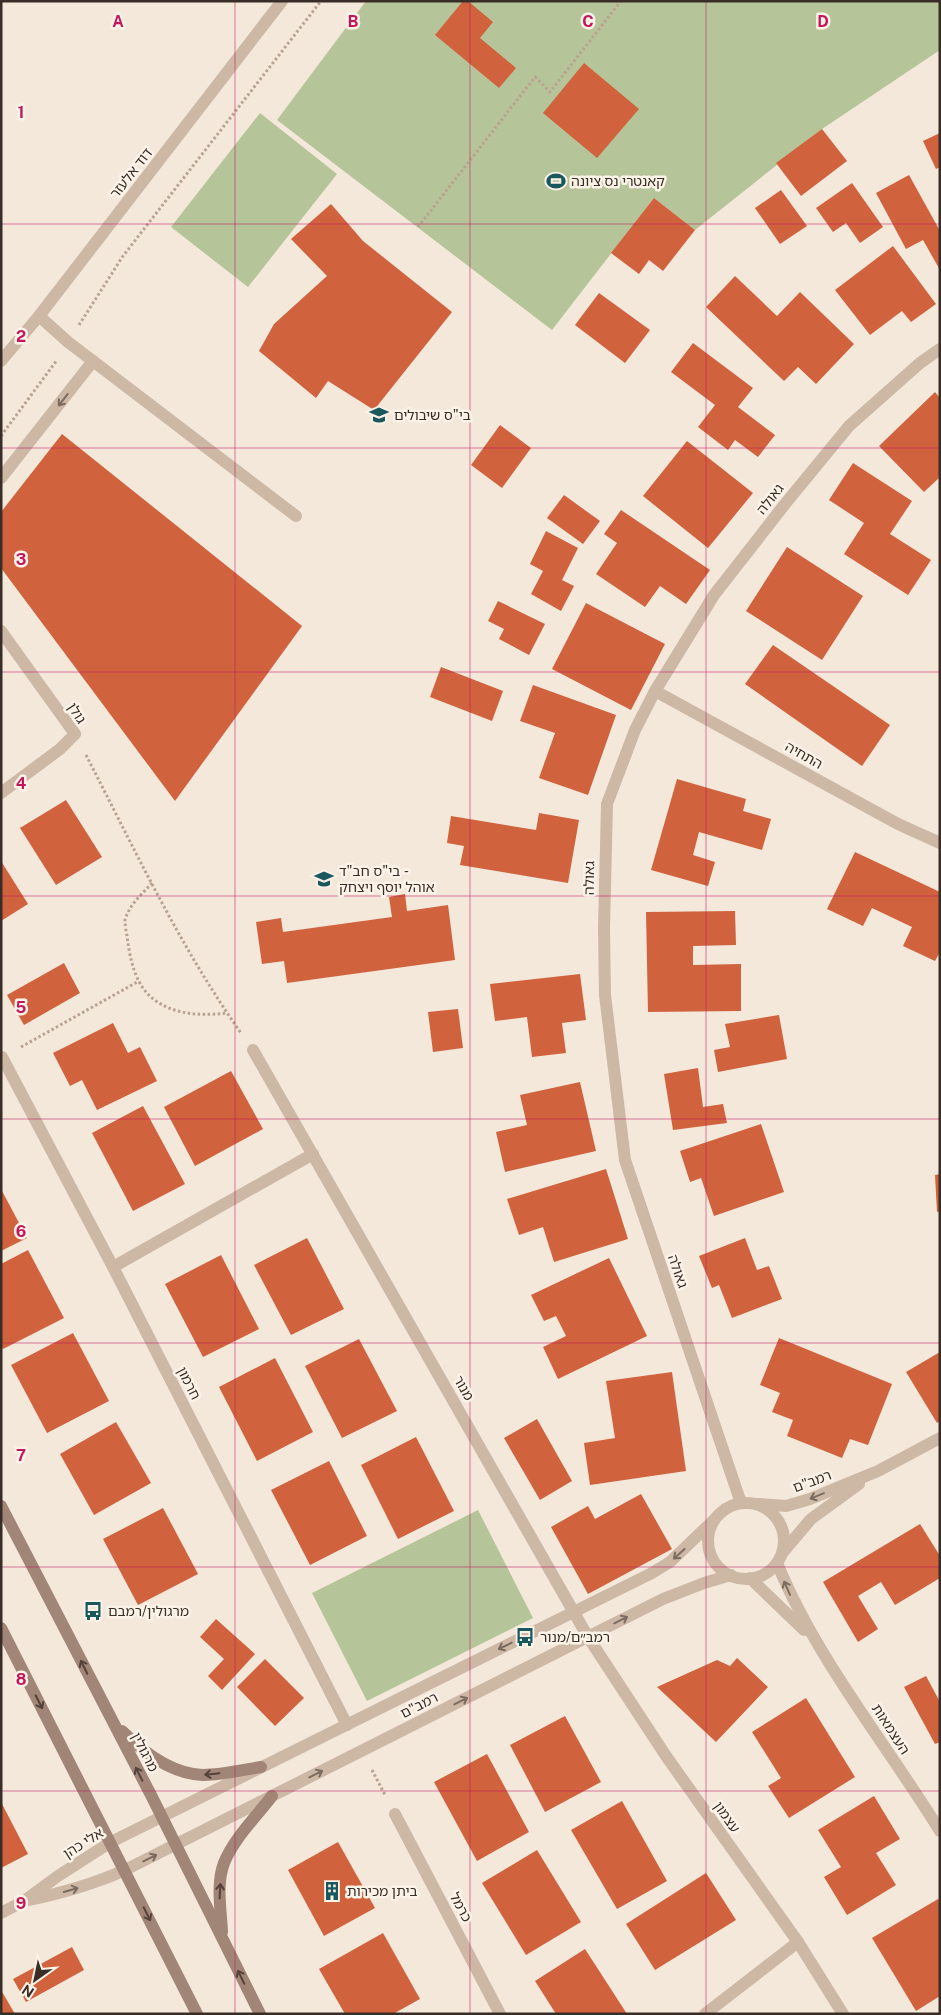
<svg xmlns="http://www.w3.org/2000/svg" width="941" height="2015" font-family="'Public Sans','Noto Sans Hebrew',sans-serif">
<rect width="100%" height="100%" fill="#f4e8db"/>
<g fill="#b6c499">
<polygon points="366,1 940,1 940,50 822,129 695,230 654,198 552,330 277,120"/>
<polygon points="260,113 337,174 248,287 171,227"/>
<polygon points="478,1510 533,1618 367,1701 312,1593"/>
</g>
<g fill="#d0623d">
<polygon points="463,1 468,1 493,22 480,38 516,68 499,88 435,35"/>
<polygon points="584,63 639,109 597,158 543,113"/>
<polygon points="822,129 847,161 801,196 776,163"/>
<polygon points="940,133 940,167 936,169 923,141"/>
<polygon points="909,175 940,231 940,270 923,240 906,249 876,193"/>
<polygon points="852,183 883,227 860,243 846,223 833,232 816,208"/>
<polygon points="781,190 807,226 780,244 755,208"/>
<polygon points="654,198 695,230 663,271 649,260 639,274 611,253"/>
<polygon points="331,204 363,241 452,312 374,410 328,381 316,398 259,351 274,324 327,276 291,239"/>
<polygon points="893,246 936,304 911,322 902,311 870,335 835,290"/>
<polygon points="735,276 777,316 800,292 854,344 816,384 798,367 784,381 706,307"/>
<polygon points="599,293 650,330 625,363 575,325"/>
<polygon points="693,343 753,388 738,407 775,435 758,457 735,440 728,450 698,427 715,405 671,372"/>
<polygon points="935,392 940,398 940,477 924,492 879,446"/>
<polygon points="500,425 531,448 502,488 471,465"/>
<polygon points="62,434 302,626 175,801 1,568 1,512"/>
<polygon points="687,441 753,493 708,548 643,496"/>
<polygon points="853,463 912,501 890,534 931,560 908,595 844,554 864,523 829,500"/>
<polygon points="564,495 600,521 583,544 547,518"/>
<polygon points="621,510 710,570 686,604 660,586 645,607 596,574 617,543 604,534"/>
<polygon points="546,531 578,548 562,580 574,586 561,611 531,594 543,571 530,564"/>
<polygon points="787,547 863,596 822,660 746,611"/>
<polygon points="498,601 545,624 529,655 499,639 504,629 488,621"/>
<polygon points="586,603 665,644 631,710 552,669"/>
<polygon points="773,645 890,725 862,766 745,684"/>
<polygon points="441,667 503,691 492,721 430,697"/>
<polygon points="533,685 616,715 588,795 539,778 555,733 520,721"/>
<polygon points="677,779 746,799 743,811 771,819 762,850 699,832 693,855 715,862 708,886 651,870"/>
<polygon points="66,800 102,857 56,885 20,828"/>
<polygon points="539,813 579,820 568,883 460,865 464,846 447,843 451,816 536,830"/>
<polygon points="855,852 940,892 940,952 935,961 903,946 912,927 872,908 863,926 827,909"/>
<polygon points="1,861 28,904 1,921"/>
<polygon points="405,894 407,911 448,905 455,960 287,983 284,961 262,964 256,922 281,918 283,932 392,917 389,897"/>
<polygon points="735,911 736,945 693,946 693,965 741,964 741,1011 648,1012 646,912"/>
<polygon points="64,963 80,993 24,1025 7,995"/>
<polygon points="580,974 586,1020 562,1023 566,1053 532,1057 527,1017 495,1021 490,984"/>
<polygon points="458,1009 463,1048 433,1052 428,1012"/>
<polygon points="779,1015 787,1059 718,1072 714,1050 730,1047 725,1024"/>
<polygon points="113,1023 128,1053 140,1047 157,1081 97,1110 82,1080 70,1086 53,1053"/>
<polygon points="698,1068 703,1107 723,1104 727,1123 673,1130 664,1074"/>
<polygon points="231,1071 263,1129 195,1166 164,1107"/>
<polygon points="580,1082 596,1151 505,1172 496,1132 527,1125 520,1095"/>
<polygon points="143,1106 185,1184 133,1211 92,1133"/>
<polygon points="761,1124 784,1192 714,1216 701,1178 690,1182 680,1151"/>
<polygon points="606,1169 628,1239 554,1262 543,1227 519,1235 507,1199"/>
<polygon points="940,1174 940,1211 937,1212 935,1175"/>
<polygon points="1,1189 27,1238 1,1251"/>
<polygon points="307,1238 344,1309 291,1335 254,1265"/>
<polygon points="745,1238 757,1270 769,1266 782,1299 732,1318 719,1285 712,1288 699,1256"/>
<polygon points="28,1250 64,1318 3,1349 1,1346 1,1264"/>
<polygon points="221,1255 259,1329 203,1357 165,1284"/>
<polygon points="609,1258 647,1336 558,1379 543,1347 566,1336 556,1316 544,1321 531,1295"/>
<polygon points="73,1333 109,1401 47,1433 11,1365"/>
<polygon points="779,1338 892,1384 868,1445 850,1439 842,1458 787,1436 793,1420 772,1412 780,1393 760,1385"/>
<polygon points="359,1339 397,1411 342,1438 305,1366"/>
<polygon points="940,1352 940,1421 937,1423 906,1372"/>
<polygon points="275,1358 313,1432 257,1461 219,1387"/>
<polygon points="672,1372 686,1471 590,1485 584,1443 615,1438 606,1381"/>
<polygon points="537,1419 572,1481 540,1500 504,1438"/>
<polygon points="116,1422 151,1483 94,1515 60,1454"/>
<polygon points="416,1437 454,1511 398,1539 361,1465"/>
<polygon points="329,1461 367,1536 310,1565 271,1490"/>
<polygon points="641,1494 672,1549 588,1594 551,1527 588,1506 595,1519"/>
<polygon points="163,1508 198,1574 138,1605 103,1539"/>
<polygon points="920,1524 940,1556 940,1578 895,1605 881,1582 858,1596 878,1629 858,1642 823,1582"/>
<polygon points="216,1619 255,1654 222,1690 208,1676 224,1659 200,1637"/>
<polygon points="737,1658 768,1687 716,1742 657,1687 717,1660 730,1666"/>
<polygon points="265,1659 304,1698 275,1726 237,1687"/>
<polygon points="926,1676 940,1702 940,1742 935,1744 904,1687"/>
<polygon points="806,1698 855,1777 789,1818 768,1786 781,1778 752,1732"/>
<polygon points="565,1716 601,1782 545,1812 510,1745"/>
<polygon points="487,1754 529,1832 477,1861 434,1782"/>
<polygon points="874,1796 900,1839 876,1853 896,1885 847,1915 824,1877 841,1867 818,1830"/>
<polygon points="622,1801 667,1881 617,1909 571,1830"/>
<polygon points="1,1802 28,1854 1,1868"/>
<polygon points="338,1842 375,1908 324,1936 288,1870"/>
<polygon points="537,1850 581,1922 526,1955 482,1883"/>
<polygon points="706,1873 736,1920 655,1970 626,1924"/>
<polygon points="938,1899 940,1902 940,1996 916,2011 872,1938"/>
<polygon points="383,1933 420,1999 393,2014 345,2014 319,1969"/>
<polygon points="72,1947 84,1970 26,2002 13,1979"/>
<polygon points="585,1949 627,2014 556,2014 535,1981"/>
<polygon points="1,1990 15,2014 1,2014"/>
</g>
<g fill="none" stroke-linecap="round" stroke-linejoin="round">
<g stroke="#b9a290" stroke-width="3" stroke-dasharray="2.5 2.5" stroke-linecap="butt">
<polyline points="418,227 535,77 550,92 621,1"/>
<polyline points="79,325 123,256 321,1"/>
<polyline points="1,436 57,360"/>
<path d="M 86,755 C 134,848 180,947 241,1033"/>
<path d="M 152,883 C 142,894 129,905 125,920 C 125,925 126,931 127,936 C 130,959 135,987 156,1001 C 176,1015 203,1016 227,1013"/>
<polyline points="21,1047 139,981"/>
<polyline points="372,1770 385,1795"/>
</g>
<g stroke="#cdb8a6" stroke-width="12">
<polyline points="39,316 68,342 296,516"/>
<polyline points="1,478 93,361"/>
<polyline points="705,2014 798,1942"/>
</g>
<g stroke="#cdb8a6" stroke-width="12">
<polyline points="1,361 39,316 282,1"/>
<polyline points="1,631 75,734 60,749 1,793"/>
<polyline points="655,691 898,824 940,843"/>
<polyline points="253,1050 588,1637 666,1756 798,1942 843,2014"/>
<polyline points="2,1057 113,1267 347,1725"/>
<polyline points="113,1267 313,1154"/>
<polyline points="741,1503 625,1160 605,995 604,928 607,804 635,730 655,691 714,595 785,504 849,426 920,363 940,349"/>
<path d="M 777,1563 C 817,1660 885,1742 940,1831"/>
<polyline points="750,1578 804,1630"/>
<polyline points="395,1814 500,2014"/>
<path d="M 29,1900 C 62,1893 94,1884 125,1870"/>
<polyline points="1,1913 24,1901 58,1876 111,1842"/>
</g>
<g stroke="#cdb8a6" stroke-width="12">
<circle cx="746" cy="1541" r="38"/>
<polyline points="759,1504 786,1506 810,1499 878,1471 940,1438"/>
<polyline points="783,1552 811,1519 859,1484"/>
<polyline points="111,1842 652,1573 670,1562 714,1520"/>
<polyline points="125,1870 663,1599 704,1583 731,1575"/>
</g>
<g stroke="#a18677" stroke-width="12">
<polyline points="1,1506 152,1797 260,2014"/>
<polyline points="1,1628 197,2014"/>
<path d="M 122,1731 C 142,1751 172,1774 203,1775 C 221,1775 242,1770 261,1767"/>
<path d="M 222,1932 C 221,1910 216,1884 224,1863 C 234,1838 256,1817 272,1796"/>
</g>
</g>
<defs><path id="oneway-shaft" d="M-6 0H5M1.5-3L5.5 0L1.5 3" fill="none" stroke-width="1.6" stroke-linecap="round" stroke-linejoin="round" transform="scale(1.25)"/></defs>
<g stroke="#7c6c60">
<use href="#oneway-shaft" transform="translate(63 400) rotate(128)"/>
<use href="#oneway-shaft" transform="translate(817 1496) rotate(158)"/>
<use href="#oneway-shaft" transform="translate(679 1554) rotate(138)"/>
<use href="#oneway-shaft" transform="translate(787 1588) rotate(-114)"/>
<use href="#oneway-shaft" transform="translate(621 1620) rotate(-27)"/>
<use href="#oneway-shaft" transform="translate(505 1646) rotate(154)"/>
<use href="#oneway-shaft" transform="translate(461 1701) rotate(-27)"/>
<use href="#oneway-shaft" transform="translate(316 1774) rotate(-27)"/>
<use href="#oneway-shaft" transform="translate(150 1858) rotate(-26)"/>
<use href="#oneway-shaft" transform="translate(71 1890) rotate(-16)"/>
</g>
<g stroke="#53433b">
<use href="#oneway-shaft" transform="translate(84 1667) rotate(-117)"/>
<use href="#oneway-shaft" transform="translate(39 1702) rotate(63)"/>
<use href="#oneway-shaft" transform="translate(139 1774) rotate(-117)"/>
<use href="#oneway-shaft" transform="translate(212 1774) rotate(174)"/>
<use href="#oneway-shaft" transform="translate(220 1891) rotate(-87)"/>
<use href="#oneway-shaft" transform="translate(147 1914) rotate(63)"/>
<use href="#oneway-shaft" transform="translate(241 1977) rotate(-116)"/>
</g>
<path fill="none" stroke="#c2185b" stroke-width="1" stroke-opacity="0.55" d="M 235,1 L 235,2014M 470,1 L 470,2014M 706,1 L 706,2014M 1,224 L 940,224M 1,448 L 940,448M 1,672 L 940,672M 1,896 L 940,896M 1,1119 L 940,1119M 1,1343 L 940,1343M 1,1567 L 940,1567M 1,1791 L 940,1791"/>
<defs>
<g id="stadium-bare" transform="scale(1.5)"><path d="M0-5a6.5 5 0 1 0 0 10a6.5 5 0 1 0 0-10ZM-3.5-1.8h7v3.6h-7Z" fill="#19595e" stroke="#fbf2e8" stroke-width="2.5" paint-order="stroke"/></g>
<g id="school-bare" transform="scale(1.5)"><path d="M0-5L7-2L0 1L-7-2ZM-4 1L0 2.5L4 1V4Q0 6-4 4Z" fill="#19595e" stroke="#fbf2e8" stroke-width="2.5" paint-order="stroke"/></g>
<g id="bus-bare" transform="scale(1.5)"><path d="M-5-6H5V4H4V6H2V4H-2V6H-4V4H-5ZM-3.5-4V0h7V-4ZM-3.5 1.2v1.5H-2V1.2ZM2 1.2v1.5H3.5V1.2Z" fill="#19595e" stroke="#fbf2e8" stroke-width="2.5" paint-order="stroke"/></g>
<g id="building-bare" transform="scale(1.5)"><path d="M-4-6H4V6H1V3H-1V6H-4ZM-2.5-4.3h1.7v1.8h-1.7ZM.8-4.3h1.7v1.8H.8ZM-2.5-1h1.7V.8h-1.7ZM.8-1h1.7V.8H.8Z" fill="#19595e" stroke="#fbf2e8" stroke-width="2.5" paint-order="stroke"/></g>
</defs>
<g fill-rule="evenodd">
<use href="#stadium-bare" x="556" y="181"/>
<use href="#school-bare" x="379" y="415"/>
<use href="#school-bare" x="324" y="879"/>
<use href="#bus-bare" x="93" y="1611"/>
<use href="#bus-bare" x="525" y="1637"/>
<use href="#building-bare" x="332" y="1891"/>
</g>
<g text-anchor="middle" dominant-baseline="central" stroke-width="5" stroke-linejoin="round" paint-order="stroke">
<g font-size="14" fill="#392d27" stroke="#fbf2e8">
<text transform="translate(131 173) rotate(-52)">דוד אלעזר</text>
<text transform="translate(770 499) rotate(-52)">גאולה</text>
<text transform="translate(77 713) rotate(57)">גולן</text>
<text transform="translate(804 755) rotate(29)">התחיה</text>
<text transform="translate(589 878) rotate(-89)">גאולה</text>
<text transform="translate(678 1271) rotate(71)">גאולה</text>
<text transform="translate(189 1383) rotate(63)">חרמון</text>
<text transform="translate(464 1388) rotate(60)">מנור</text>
<text transform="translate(812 1481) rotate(-20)">רמב"ם</text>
<text transform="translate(419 1705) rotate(-27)">רמב"ם</text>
<text transform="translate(891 1729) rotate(57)">העצמאות</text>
<text transform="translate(145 1752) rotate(63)">מרגולין</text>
<text transform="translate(727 1817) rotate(55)">עצמון</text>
<text transform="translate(83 1843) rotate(-32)">אלי כהן</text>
<text transform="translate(461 1907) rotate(62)">כרמל</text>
</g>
<g font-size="14" fill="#392d27" stroke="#fbf2e8" text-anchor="start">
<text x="571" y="181">קאנטרי נס ציונה</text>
<text x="394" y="415">בי"ס שיבולים</text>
<text x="339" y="871">בי"ס חב"ד -<tspan x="339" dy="16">אוהל יוסף ויצחק</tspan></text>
<text x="108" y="1611">מרגולין/רמבם</text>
<text x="540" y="1637">רמב״ם/מנור</text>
<text x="347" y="1891">ביתן מכירות</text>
</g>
</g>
<g font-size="16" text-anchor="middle" font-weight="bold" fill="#c2185b" stroke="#fbf2e8" stroke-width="5" stroke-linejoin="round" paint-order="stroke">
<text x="118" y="27">A</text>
<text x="353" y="27">B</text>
<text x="588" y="27">C</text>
<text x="823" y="27">D</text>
<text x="21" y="118">1</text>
<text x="21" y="342">2</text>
<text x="21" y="565">3</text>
<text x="21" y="789">4</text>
<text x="21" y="1013">5</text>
<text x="21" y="1237">6</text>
<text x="21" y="1461">7</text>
<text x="21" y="1685">8</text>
<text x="21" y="1909">9</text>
</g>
<rect width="941" height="2015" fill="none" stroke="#392d27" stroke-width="5"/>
<g transform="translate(35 1980) rotate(213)" stroke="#fbf2e8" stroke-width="4" paint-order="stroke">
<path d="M0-4L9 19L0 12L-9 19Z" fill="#392d27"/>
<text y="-8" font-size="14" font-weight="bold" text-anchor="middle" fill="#392d27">N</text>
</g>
</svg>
